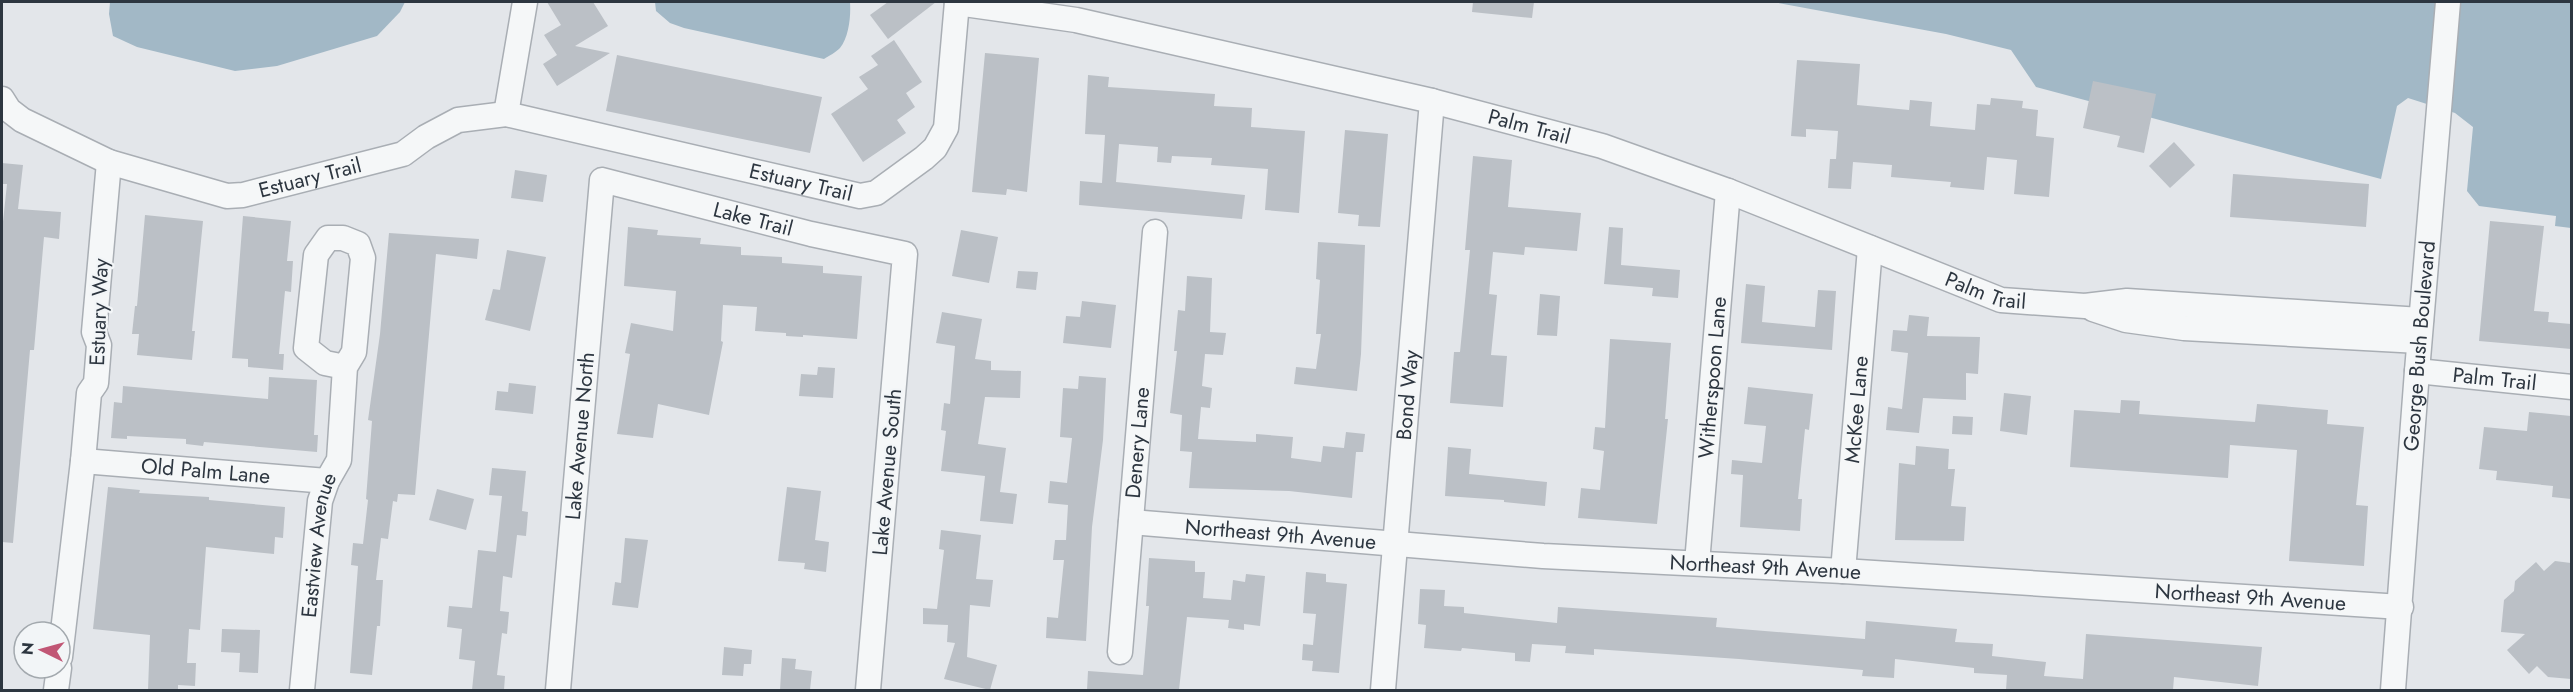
<svg xmlns="http://www.w3.org/2000/svg" width="2573" height="692" font-family="Jost,sans-serif">
<rect width="100%" height="100%" fill="#e3e6ea"/>
<g fill="#a2b8c6">
<polygon points="110,2 405,2 400,12 377,36 277,66 235,71 137,47 113,36 109,14"/>
<path d="M 655,2 L 850,2 C 851,16 849,37 840,48 C 836,52 829,56 824,59 L 684,28 L 670,23 L 656,11 Z"/>
<polygon points="1773,2 2571,2 2571,228 2555,226 2556,216 2479,206 2467,191 2473,127 2455,113 2408,98 2397,106 2381,179 2036,87 2011,50 1946,34"/>
</g>
<g fill="#bbc0c6">
<polygon points="547,2 593,2 608,26 575,46 610,53 557,86 543,64 557,55 544,35 561,25"/>
<polygon points="888,2 936,2 888,39 870,15"/>
<polygon points="1473,2 1534,2 1532,18 1472,12"/>
<polygon points="894,40 922,82 906,93 915,107 897,120 906,133 863,162 831,114 868,89 859,77 878,65 871,56"/>
<polygon points="985,53 1039,58 1027,192 1007,189 1006,195 972,192"/>
<polygon points="617,55 822,97 810,153 606,111"/>
<polygon points="1797,60 1860,64 1857,105 1909,110 1910,100 1932,102 1930,126 1975,130 1977,104 1990,105 1991,98 2023,101 2022,108 2038,110 2036,136 2054,138 2049,197 2014,194 2017,160 1987,157 1984,190 1950,187 1951,182 1891,177 1892,165 1853,162 1851,189 1828,188 1830,159 1836,159 1838,131 1806,129 1806,137 1791,136"/>
<polygon points="1088,75 1109,77 1108,87 1215,94 1214,106 1252,108 1251,127 1305,131 1299,213 1265,210 1268,169 1211,165 1212,158 1172,156 1171,163 1157,162 1158,147 1119,144 1116,182 1245,195 1242,219 1079,205 1080,181 1102,183 1105,135 1085,134"/>
<polygon points="2093,81 2156,94 2144,153 2117,147 2120,136 2083,128"/>
<polygon points="1345,130 1388,134 1380,227 1358,226 1359,215 1338,213"/>
<polygon points="2174,142 2195,165 2170,188 2149,166"/>
<polygon points="1473,156 1512,160 1508,207 1581,213 1577,251 1525,247 1524,255 1493,252 1489,294 1497,295 1491,355 1507,356 1503,407 1450,403 1454,352 1460,352 1470,250 1465,250"/>
<polygon points="2,163 23,165 18,209 61,212 59,239 44,237 34,350 30,350 13,543 2,542 2,231 7,184 2,184"/>
<polygon points="515,170 547,175 543,202 511,198"/>
<polygon points="2233,174 2369,184 2366,227 2230,217"/>
<polygon points="145,215 203,221 192,331 195,331 192,360 137,355 139,334 132,334 135,306 137,306"/>
<polygon points="243,216 291,221 287,261 293,261 291,292 285,291 279,354 284,354 283,370 248,367 248,359 232,358"/>
<polygon points="2490,221 2544,226 2534,311 2549,312 2548,322 2571,324 2571,349 2479,341"/>
<polygon points="628,227 658,230 657,235 701,238 700,244 741,247 741,255 782,257 782,263 823,266 823,273 862,276 857,339 803,335 803,337 786,336 786,333 755,331 757,307 723,305 721,341 723,342 709,415 658,404 653,438 617,434 630,354 625,353 631,323 673,331 676,291 624,286"/>
<polygon points="1609,227 1623,228 1621,265 1680,270 1678,298 1652,296 1653,288 1604,284"/>
<polygon points="961,230 998,237 989,283 952,276"/>
<polygon points="389,233 479,239 477,259 436,254 415,495 398,494 397,502 393,501 388,539 381,538 376,580 383,580 380,626 377,626 372,675 350,673 358,566 351,565 353,543 363,544 368,500 366,499 372,421 368,420 380,334"/>
<polygon points="1318,242 1365,245 1361,354 1357,391 1294,384 1296,367 1316,369 1321,334 1316,334 1320,280 1316,279"/>
<polygon points="507,250 546,257 530,331 485,320 493,289 500,290"/>
<polygon points="1018,271 1038,272 1036,290 1016,288"/>
<polygon points="1187,276 1212,278 1210,332 1226,333 1223,355 1205,354 1202,386 1212,388 1210,408 1201,407 1198,439 1256,442 1256,434 1293,437 1291,458 1321,462 1323,446 1344,448 1346,432 1365,434 1363,452 1356,452 1352,498 1289,491 1189,488 1192,452 1180,451 1182,415 1170,413 1177,351 1174,351 1178,310 1185,311"/>
<polygon points="1746,284 1765,286 1762,322 1815,327 1818,290 1836,291 1832,350 1741,343"/>
<polygon points="1540,294 1560,296 1557,336 1537,335"/>
<polygon points="1082,301 1116,305 1111,348 1063,343 1066,316 1080,317"/>
<polygon points="942,312 982,319 975,359 991,361 991,370 1021,371 1020,398 985,397 978,444 1006,448 1000,492 1017,494 1013,524 980,521 985,476 941,471 946,431 941,430 944,403 950,404 955,346 936,343"/>
<polygon points="1909,315 1929,317 1927,336 1980,337 1978,374 1966,373 1966,400 1923,398 1919,433 1886,430 1888,407 1902,409 1908,353 1891,351 1893,330 1907,331"/>
<polygon points="1610,339 1671,343 1665,419 1668,419 1657,524 1578,518 1581,488 1600,490 1604,451 1593,449 1595,427 1605,428"/>
<polygon points="818,367 835,368 833,398 799,396 801,374 817,375"/>
<polygon points="1079,376 1106,378 1103,440 1092,527 1086,641 1046,638 1047,617 1058,618 1064,560 1053,560 1055,540 1066,540 1068,505 1048,503 1050,481 1067,483 1072,438 1060,437 1063,388 1078,389"/>
<polygon points="269,377 317,380 314,435 318,435 317,452 204,442 203,446 186,444 186,439 127,436 127,439 111,438 114,402 122,403 123,386 268,399"/>
<polygon points="509,383 536,386 533,414 495,410 497,391 508,392"/>
<polygon points="1748,387 1813,394 1809,430 1805,429 1798,499 1802,499 1800,531 1740,527 1743,475 1731,474 1732,460 1762,463 1766,426 1744,424"/>
<polygon points="2004,393 2031,396 2027,435 2000,431"/>
<polygon points="2121,400 2140,401 2139,414 2255,422 2257,404 2328,410 2327,424 2364,427 2356,505 2368,506 2364,566 2289,561 2297,450 2230,445 2228,478 2070,467 2074,410 2120,413"/>
<polygon points="2529,412 2571,416 2571,499 2552,497 2553,486 2496,480 2497,471 2479,469 2484,427 2527,431"/>
<polygon points="1953,416 1973,417 1972,435 1952,434"/>
<polygon points="1916,446 1949,449 1948,469 1955,469 1951,506 1966,507 1964,541 1895,540 1899,463 1915,465"/>
<polygon points="1448,447 1471,449 1469,474 1547,482 1545,506 1504,502 1504,500 1445,496"/>
<polygon points="492,468 526,471 522,511 528,512 526,536 517,535 512,578 503,576 500,611 509,612 507,634 502,633 497,675 505,676 504,690 472,690 475,661 459,659 462,629 447,627 449,606 472,608 478,550 496,552 502,496 489,495"/>
<polygon points="108,487 140,490 139,493 209,497 209,500 285,507 283,538 275,537 274,554 206,547 200,630 189,629 187,663 196,663 195,686 178,685 178,690 148,690 150,635 93,629"/>
<polygon points="787,487 821,491 815,540 829,542 826,572 804,569 805,563 778,561"/>
<polygon points="437,489 474,499 466,530 429,520"/>
<polygon points="941,530 981,535 976,579 993,580 990,607 970,605 967,657 997,665 990,690 944,679 955,643 947,642 948,625 923,624 923,608 937,609 944,550 939,549"/>
<polygon points="625,538 648,540 638,608 612,605 615,582 621,583"/>
<polygon points="1149,558 1195,561 1195,572 1205,572 1203,598 1231,600 1233,580 1245,582 1246,574 1265,576 1260,626 1244,624 1244,630 1228,628 1229,620 1187,617 1179,690 1087,690 1088,671 1143,675 1149,606 1146,606"/>
<polygon points="2555,561 2571,563 2571,679 2548,677 2537,666 2529,674 2507,650 2525,634 2501,632 2504,600 2514,591 2515,581 2536,562 2544,571"/>
<polygon points="1306,572 1326,574 1326,582 1347,584 1339,673 1312,671 1313,661 1302,660 1303,644 1313,645 1316,614 1303,613"/>
<polygon points="1420,589 1445,590 1444,606 1464,607 1464,613 1557,623 1558,607 1717,618 1716,627 1865,639 1866,621 1957,629 1955,642 1993,644 1992,656 2046,662 2044,676 2083,679 2086,634 2262,647 2258,686 2174,677 2173,690 2006,690 2007,675 1974,673 1974,668 1895,659 1894,678 1862,676 1863,670 1739,659 1594,649 1594,655 1565,653 1566,646 1532,644 1530,662 1515,661 1515,653 1462,648 1461,651 1424,648 1426,625 1418,624"/>
<polygon points="222,629 260,630 258,673 239,672 240,653 221,652"/>
<polygon points="724,647 752,650 751,664 744,664 743,676 722,675"/>
<polygon points="782,658 796,659 795,669 812,671 810,690 780,690"/>
</g>
<g fill="none" stroke-linecap="round" stroke-linejoin="round">
<g stroke="#a9aeb4" stroke-width="27">
<g id="minor">
<path id="s1" d="M 957,3 L 1076,20 L 1432,101 L 1602,146 L 1728,191 L 2001,300 L 2085,306 L 2127,301 L 2421,320"/>
<path id="s2" d="M 2,99 L 9,110 L 22,120 L 109,162 L 227,196 L 243,195 L 403,154 L 426,137 L 458,120 L 506,114 L 860,196 L 876,193 L 924,158 L 935,148 L 946,128 L 957,2"/>
<polyline points="506,114 525,2"/>
<polyline points="2093,309 2126,320 2184,328 2419,341"/>
<path id="s3" d="M 2417,371 L 2572,387"/>
<path id="s4" d="M 83,461 L 327,481"/>
<path id="s5" d="M 1131,522 L 1543,556 L 1843,571 L 2401,607"/>
<path id="s6" d="M 1697,563 L 1728,191"/>
<path id="s7" d="M 1843,571 L 1870,248"/>
<path id="s8" d="M 1120,652 L 1155,232"/>
<polyline points="60,657 83,461 89,393 96,383 99,345 94,332 109,162"/>
<polyline points="56,690 59,668"/>
<path id="s9" d="M 302,690 L 320,501 L 327,481 L 339,460 L 345,367 L 354,352 L 363,258 L 358,244 L 343,238 L 328,238 L 316,255 L 306,348 L 325,363 L 345,367"/>
<path id="s10" d="M 558,690 L 602,180 L 811,234 L 905,254 L 868,690"/>
<path id="s11" d="M 1383,690 L 1432,101"/>
<path id="s12" d="M 2393,690 L 2417,371 L 2448,2"/>
</g>
</g>
<use href="#minor" stroke="#f5f7f8" stroke-width="24"/>
</g>
<g text-anchor="middle" dominant-baseline="central" stroke-width="4.5" stroke-linejoin="round" paint-order="stroke">
<g font-size="21" fill="#2d3640" stroke="#f2f5f7">
<text stroke="none"><textPath href="#s1" startOffset="586">Palm Trail</textPath></text>
<text stroke="none"><textPath href="#s2" startOffset="334">Estuary Trail</textPath></text>
<text stroke="none"><textPath href="#s2" startOffset="846">Estuary Trail</textPath></text>
<text stroke="none"><textPath href="#s10" startOffset="668">Lake Trail</textPath></text>
<text stroke="none"><textPath href="#s1" startOffset="1072">Palm Trail</textPath></text>
<text transform="translate(99 312) rotate(-88)">Estuary Way</text>
<text stroke="none"><textPath href="#s12" startOffset="345">George Bush Boulevard</textPath></text>
<text stroke="none"><textPath href="#s6" startOffset="186">Witherspoon Lane</textPath></text>
<text stroke="none"><textPath href="#s3" startOffset="78">Palm Trail</textPath></text>
<text stroke="none"><textPath href="#s11" startOffset="296">Bond Way</textPath></text>
<text stroke="none"><textPath href="#s7" startOffset="162">McKee Lane</textPath></text>
<text stroke="none"><textPath href="#s10" startOffset="255">Lake Avenue North</textPath></text>
<text stroke="none"><textPath href="#s8" startOffset="210">Denery Lane</textPath></text>
<text stroke="none"><textPath href="#s4" startOffset="123">Old Palm Lane</textPath></text>
<text transform="translate(887 472) rotate(-85)">Lake Avenue South</text>
<text stroke="none"><textPath href="#s5" startOffset="150">Northeast 9th Avenue</textPath></text>
<text stroke="none"><textPath href="#s9" startOffset="146">Eastview Avenue</textPath></text>
<text stroke="none"><textPath href="#s5" startOffset="636">Northeast 9th Avenue</textPath></text>
<text stroke="none"><textPath href="#s5" startOffset="1122">Northeast 9th Avenue</textPath></text>
</g>
</g>
<rect width="2573" height="692" fill="none" stroke="#2d3640" stroke-width="6"/>
<g transform="translate(42 650) rotate(275)"><circle r="28" fill="#f2f5f7" stroke="#a3a9ae" stroke-width="1.5"/>
<path d="M0-4.5L10 22L0 15L-10 22Z" fill="#c15675"/>
<text y="-9" font-size="16" font-weight="bold" text-anchor="middle" fill="#2d3640">N</text>
</g>
</svg>
